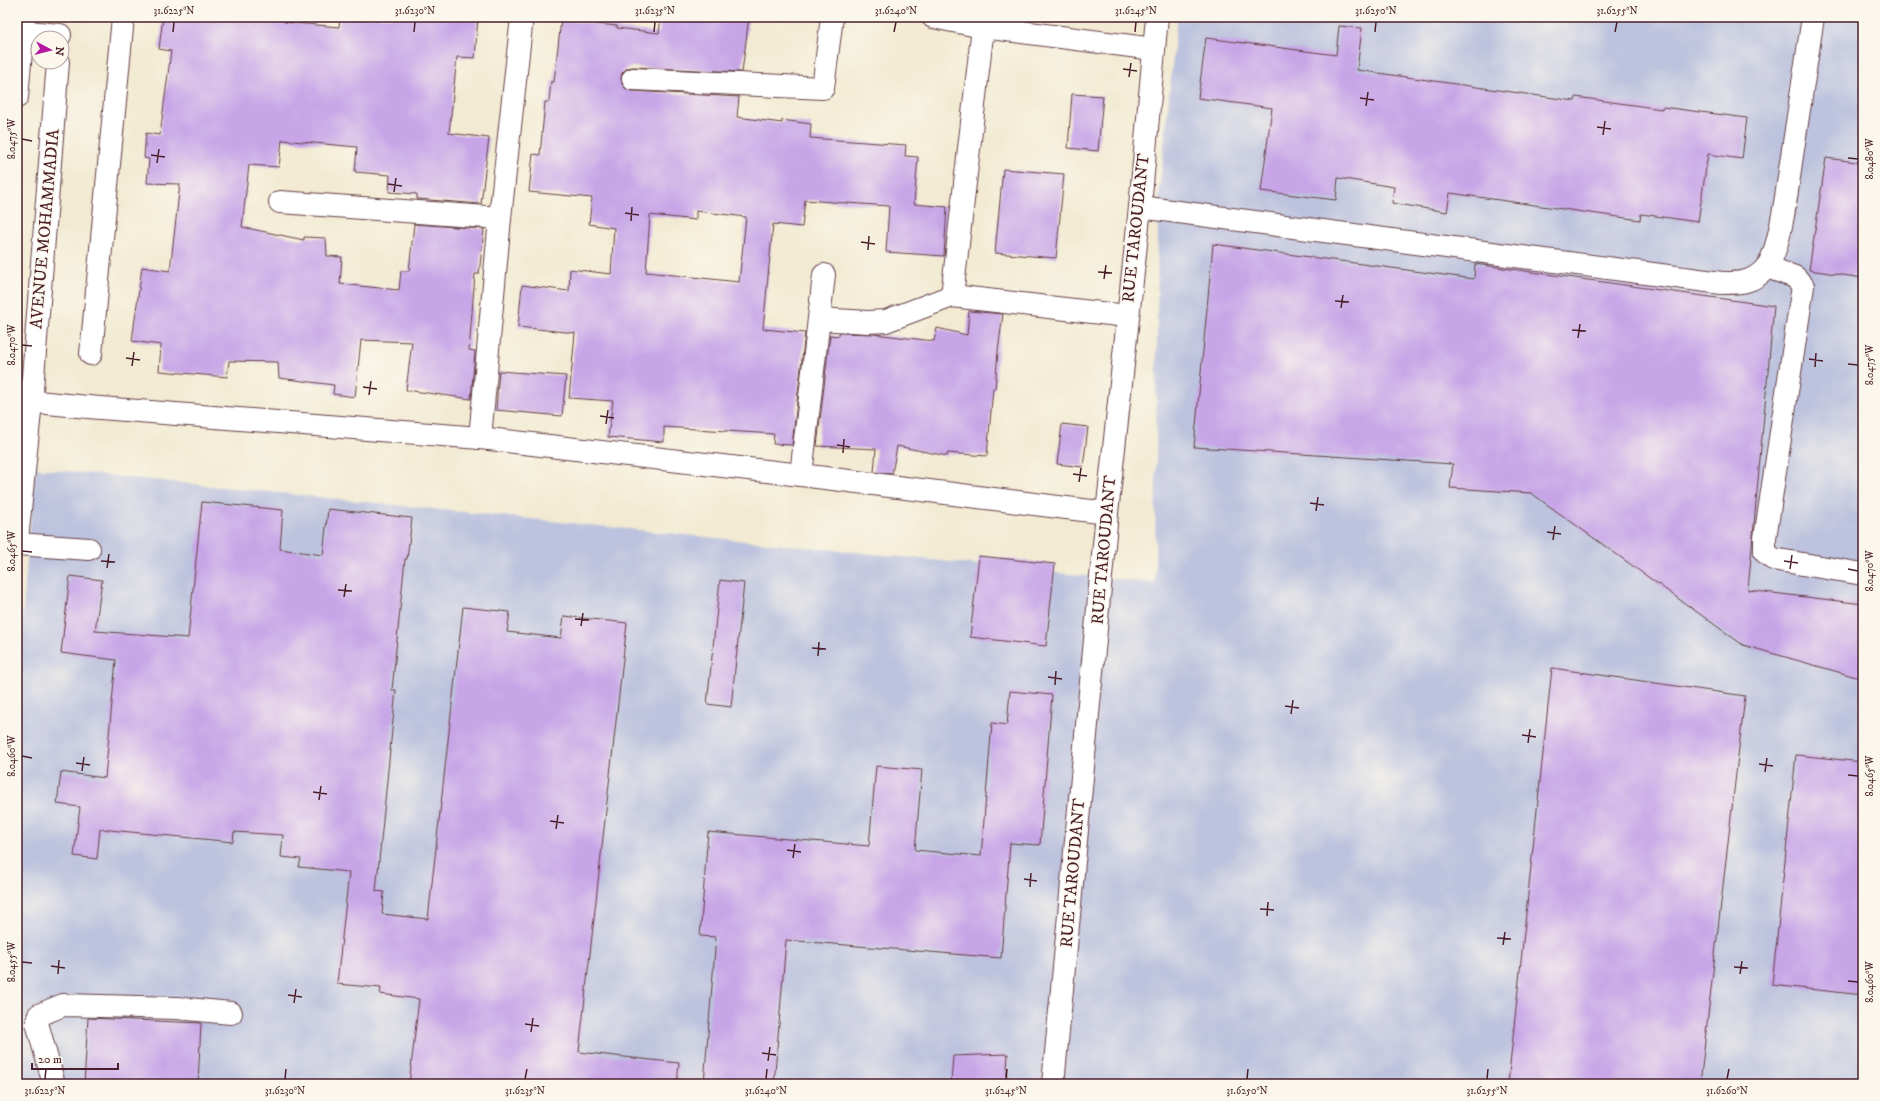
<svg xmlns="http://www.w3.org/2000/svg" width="1880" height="1101" font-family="'IM FELL DW Pica',serif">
<rect width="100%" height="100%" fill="#fbf7ec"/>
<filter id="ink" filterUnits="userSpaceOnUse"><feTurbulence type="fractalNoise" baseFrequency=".025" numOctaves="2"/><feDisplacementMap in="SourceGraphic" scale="8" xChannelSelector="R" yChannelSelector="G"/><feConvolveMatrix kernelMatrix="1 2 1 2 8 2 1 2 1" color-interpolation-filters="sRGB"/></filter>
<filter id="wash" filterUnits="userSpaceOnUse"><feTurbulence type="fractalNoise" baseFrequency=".012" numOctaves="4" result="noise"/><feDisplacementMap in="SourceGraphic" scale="16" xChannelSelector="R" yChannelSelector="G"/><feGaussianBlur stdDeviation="0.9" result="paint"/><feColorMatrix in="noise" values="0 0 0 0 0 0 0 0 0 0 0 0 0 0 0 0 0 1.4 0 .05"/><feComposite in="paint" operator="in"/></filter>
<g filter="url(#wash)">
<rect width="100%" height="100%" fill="#f2ead2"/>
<polygon fill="#bdc3de" points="1177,17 1863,17 1863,1084 17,1084 17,679 35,468 1155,583 1158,205"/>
<g id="blocks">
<g fill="#c7a5e7" fill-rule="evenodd">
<polygon points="163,17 285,17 284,22 339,27 340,17 478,17 475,58 457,57 449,133 489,138 481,204 417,199 417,194 389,192 390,175 355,172 357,147 282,140 279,167 249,165 242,227 304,240 304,237 326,238 327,256 342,257 340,284 399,290 401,271 409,271 414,224 484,229 479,274 475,274 469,350 475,351 471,399 406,390 412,342 361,340 355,397 333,394 334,385 279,378 278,362 229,361 227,377 159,371 161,345 132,341 142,267 170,271 180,184 147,183 149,159 144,158 146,133 160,135 171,51 159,49"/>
<path d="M 661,17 L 749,17 L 742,72 L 633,67 L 627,68 L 622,73 L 621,78 L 622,84 L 626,89 L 632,91 L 739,97 L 737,117 L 782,123 L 782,120 L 811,124 L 810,138 L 906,145 L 905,156 L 918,157 L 914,204 L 947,207 L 944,256 L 886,252 L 889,206 L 805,200 L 802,227 L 773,224 L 763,329 L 805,333 L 792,445 L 773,444 L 774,434 L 664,427 L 664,442 L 608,437 L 613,401 L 569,398 L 575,333 L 518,327 L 522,285 L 569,291 L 570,269 L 611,274 L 614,228 L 589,224 L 592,198 L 529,192 L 533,154 L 540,155 L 545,102 L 549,102 L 551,81 L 554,82 L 561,20 L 617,26 L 617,28 L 659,33 ZM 696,211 L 746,217 L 739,282 L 646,272 L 650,215 L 696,220 Z"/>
<polygon points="1339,26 1362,28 1357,70 1575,101 1576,97 1662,109 1662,107 1747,118 1742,159 1708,154 1698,222 1641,214 1640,220 1450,193 1447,212 1392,203 1394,187 1338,178 1336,200 1261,191 1272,108 1198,98 1206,38 1336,55"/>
<polygon points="1072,94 1103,96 1098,151 1068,148"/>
<polygon points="1826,158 1863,163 1863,278 1809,270"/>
<polygon points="1003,169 1064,174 1056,258 995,253"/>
<polygon points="1213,244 1474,279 1475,264 1774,306 1748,590 1863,604 1863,679 1743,645 1531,493 1450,488 1453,464 1194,447"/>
<polygon points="969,311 1003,314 998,351 995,389 993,388 987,456 948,453 947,456 897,446 892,474 874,472 876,449 817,446 830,335 839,336 839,333 874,334 934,341 937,328 967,335"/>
<polygon points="499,371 566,376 562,416 496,410"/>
<polygon points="1062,424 1088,427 1083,467 1057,464"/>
<polygon points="202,502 283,510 280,549 323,555 328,509 412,518 407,559 405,559 392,690 396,690 376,891 384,892 382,914 428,919 463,607 510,612 507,632 561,638 564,616 627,623 579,1052 679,1063 677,1084 409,1084 419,999 380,994 381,988 337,984 349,872 299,867 301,859 281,857 283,835 234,832 233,842 100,829 97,859 74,856 80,807 57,804 61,772 105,778 116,660 61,653 70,576 102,580 95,631 188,638"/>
<polygon points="979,556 1055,564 1046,646 970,637"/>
<polygon points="720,580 744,583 731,707 707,704"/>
<polygon points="1552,668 1745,696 1700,1084 1508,1084"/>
<polygon points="1010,691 1052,695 1040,845 1010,843 1001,958 786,940 774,1084 704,1083 716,937 700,936 708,832 869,846 876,766 922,770 915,850 981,856 992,723 1007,725"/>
<polygon points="1796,755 1863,762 1863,995 1772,985"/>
<polygon points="88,1018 201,1023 198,1084 84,1084"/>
<polygon points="1008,1054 1006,1084 951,1084 953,1056"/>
</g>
</g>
</g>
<g filter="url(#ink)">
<use href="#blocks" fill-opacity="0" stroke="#633d44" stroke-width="1"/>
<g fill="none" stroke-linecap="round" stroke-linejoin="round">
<g stroke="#633d44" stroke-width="24">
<g id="minor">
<polyline points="933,17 983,27 1154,49"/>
<polyline points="17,31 60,35"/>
<polyline points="633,79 823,88 832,17"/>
<polyline points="17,97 24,17"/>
<polyline points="280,202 500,218"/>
<path d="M 1140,207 L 1722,283 C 1740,283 1753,283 1766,268 C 1781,251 1788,181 1792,156 C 1799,110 1806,63 1813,17"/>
<polyline points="1767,267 1795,277 1803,286 1765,538 1765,552 1773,559 1863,574"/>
<polyline points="952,296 983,27"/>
<polyline points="819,319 868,322 886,321 952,296 1127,316"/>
<polyline points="91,354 123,17"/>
<polyline points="17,400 88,407 480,438 801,475 1107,513"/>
<polyline points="480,438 500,218 522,17"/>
<polyline points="801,475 824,275"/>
<polyline points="17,540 31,402 58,62"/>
<polyline points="17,544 89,549"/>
<polyline points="54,1084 37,1023 39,1015 63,1005 177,1008 231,1013"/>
<polyline points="1053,1084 1107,513 1140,207 1157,17"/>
</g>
</g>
<use href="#minor" stroke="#fff" stroke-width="22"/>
</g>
</g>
<path fill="none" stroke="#4a1f2b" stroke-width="1.5" d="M 173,32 L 174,22M 414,32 L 415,22M 654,32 L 655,22M 894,32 L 896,22M 1135,32 L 1136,22M 1375,32 L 1376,22M 1615,32 L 1617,22M 1123,69 L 1137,71M 1129,77 L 1131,63M 1360,98 L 1374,100M 1366,106 L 1368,92M 1597,127 L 1611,129M 1603,135 L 1605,121M 22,139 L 32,141M 151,155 L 165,157M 1848,158 L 1858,159M 157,163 L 159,149M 388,184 L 402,186M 394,192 L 396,178M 625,213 L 639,215M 631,221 L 632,207M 861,242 L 875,244M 868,250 L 869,236M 1098,272 L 1112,273M 1104,279 L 1106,265M 1335,301 L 1349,302M 1341,308 L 1343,295M 1572,330 L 1586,331M 1578,338 L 1580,324M 22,345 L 32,346M 126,358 L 140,360M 1809,359 L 1823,361M 1848,364 L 1858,365M 132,366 L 134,352M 1815,367 L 1816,353M 363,387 L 377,389M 369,395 L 371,381M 600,416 L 614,418M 606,424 L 608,410M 837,445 L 850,447M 843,453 L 844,439M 1073,474 L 1087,476M 1079,482 L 1081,468M 1310,503 L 1324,505M 1316,511 L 1318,497M 1547,532 L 1561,534M 1553,540 L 1555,526M 22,551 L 32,552M 101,561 L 115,562M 1784,561 L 1798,563M 107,568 L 109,554M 1790,569 L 1792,555M 1848,569 L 1858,571M 338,590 L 352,591M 344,597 L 346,584M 575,619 L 589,620M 581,626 L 583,613M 812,648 L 826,649M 818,656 L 819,642M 1048,677 L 1062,679M 1055,685 L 1056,671M 1285,706 L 1299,708M 1291,714 L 1293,700M 1522,735 L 1536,737M 1528,743 L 1530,729M 22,756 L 32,758M 76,763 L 90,765M 1759,764 L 1773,766M 82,771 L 84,757M 1765,772 L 1767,758M 1848,775 L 1858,776M 313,792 L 327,794M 319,800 L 321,786M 550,821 L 564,823M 556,829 L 558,815M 787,850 L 801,852M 793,858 L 795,844M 1024,879 L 1037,881M 1030,887 L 1031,873M 1260,909 L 1274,910M 1267,916 L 1268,902M 1497,938 L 1511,939M 1503,945 L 1505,932M 22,962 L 32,963M 51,966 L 65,968M 1734,967 L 1748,968M 58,974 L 59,960M 1740,974 L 1742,961M 1848,981 L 1858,982M 288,995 L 302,997M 294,1003 L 296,989M 525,1024 L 539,1026M 531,1032 L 533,1018M 762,1053 L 776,1055M 768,1061 L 770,1047M 45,1079 L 46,1069M 285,1079 L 286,1069M 525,1079 L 527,1069M 766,1079 L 767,1069M 1006,1079 L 1007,1069M 1247,1079 L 1248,1069M 1487,1079 L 1488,1069M 1727,1079 L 1729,1069"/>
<g text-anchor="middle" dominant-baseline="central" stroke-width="3.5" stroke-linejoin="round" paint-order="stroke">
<g font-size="17" fill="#4a1f2b" stroke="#fbf7ec">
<text transform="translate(1136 228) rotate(-84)">RUE TAROUDANT</text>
<text transform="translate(45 229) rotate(-85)">AVENUE MOHAMMADIA</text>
<text transform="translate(1104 550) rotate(-85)">RUE TAROUDANT</text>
<text transform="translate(1073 873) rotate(-85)">RUE TAROUDANT</text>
</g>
</g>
<rect width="1880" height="1101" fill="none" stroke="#fbf7ec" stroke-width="44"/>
<g transform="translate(50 50) rotate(97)"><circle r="19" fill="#fbf7ec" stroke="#b4a19f"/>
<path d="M0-3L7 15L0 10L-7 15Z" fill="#b5179e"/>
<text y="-6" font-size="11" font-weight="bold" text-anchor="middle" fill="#4a1f2b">N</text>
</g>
<path d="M32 1063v6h86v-6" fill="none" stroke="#4a1f2b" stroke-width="2"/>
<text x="38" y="1063" font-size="12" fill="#4a1f2b" stroke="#fbf7ec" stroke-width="3" paint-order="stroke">20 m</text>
<rect x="22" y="22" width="1836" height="1057" fill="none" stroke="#4a1f2b" stroke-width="1.5"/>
<g font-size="10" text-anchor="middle" fill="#4a1f2b">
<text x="174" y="14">31.6225°N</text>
<text x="415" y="14">31.6230°N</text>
<text x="655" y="14">31.6235°N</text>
<text x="896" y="14">31.6240°N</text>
<text x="1136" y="14">31.6245°N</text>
<text x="1376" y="14">31.6250°N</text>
<text x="1617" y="14">31.6255°N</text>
<text transform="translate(11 139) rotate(-90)" y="4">8.0475°W</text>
<text transform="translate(1869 159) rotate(-90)" y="4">8.0480°W</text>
<text transform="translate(11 345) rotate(-90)" y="4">8.0470°W</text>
<text transform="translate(1869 365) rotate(-90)" y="4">8.0475°W</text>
<text transform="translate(11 551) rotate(-90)" y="4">8.0465°W</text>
<text transform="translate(1869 571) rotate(-90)" y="4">8.0470°W</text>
<text transform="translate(11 756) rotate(-90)" y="4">8.0460°W</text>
<text transform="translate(1869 776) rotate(-90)" y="4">8.0465°W</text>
<text transform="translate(11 962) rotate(-90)" y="4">8.0455°W</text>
<text transform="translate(1869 982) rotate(-90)" y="4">8.0460°W</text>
<text x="45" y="1094">31.6225°N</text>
<text x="285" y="1094">31.6230°N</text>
<text x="525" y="1094">31.6235°N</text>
<text x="766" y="1094">31.6240°N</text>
<text x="1006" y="1094">31.6245°N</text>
<text x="1247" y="1094">31.6250°N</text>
<text x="1487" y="1094">31.6255°N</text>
<text x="1727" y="1094">31.6260°N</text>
</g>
</svg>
